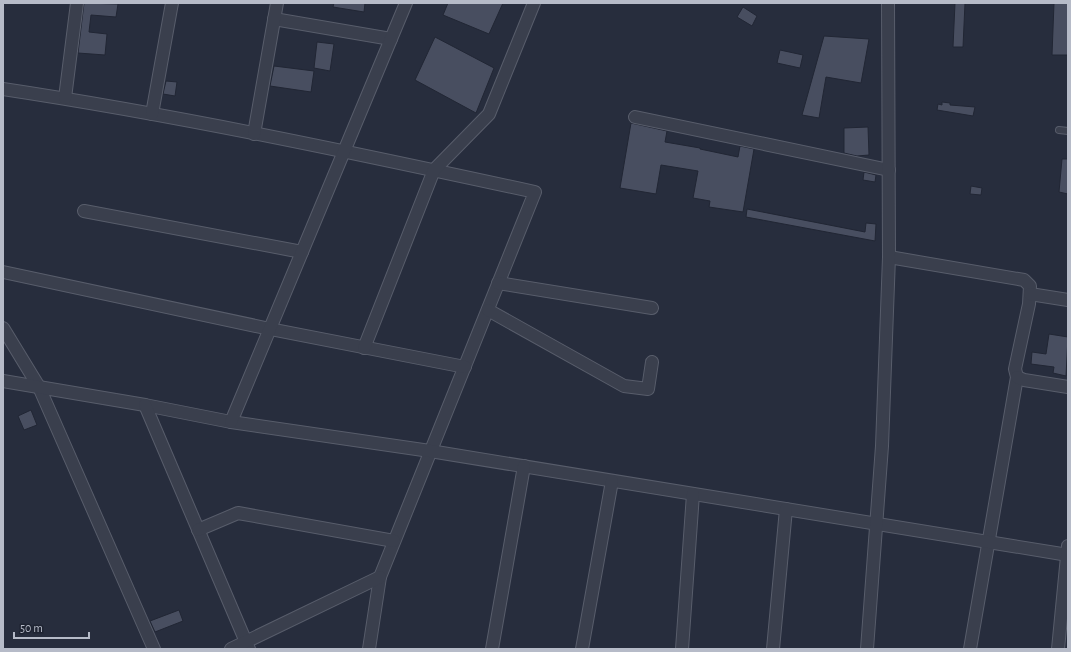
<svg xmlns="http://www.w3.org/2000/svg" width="1071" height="652" font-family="'Alegreya Sans',sans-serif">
<rect width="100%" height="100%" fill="#272d3d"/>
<g fill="#484e60" stroke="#212634">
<polygon points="84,3 118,4 116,17 91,15 89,32 107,34 105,55 78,53"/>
<polygon points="334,3 365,3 364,12 333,7"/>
<polygon points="448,3 503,3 489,34 443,15"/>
<polygon points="955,3 965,3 963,47 953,47"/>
<polygon points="1054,3 1068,3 1068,55 1052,55"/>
<polygon points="743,7 757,16 752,26 737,17"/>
<polygon points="824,36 869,39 861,83 826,77 819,118 802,115"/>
<polygon points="435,37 494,68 476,113 415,80"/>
<polygon points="317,42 334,44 330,71 314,68"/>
<polygon points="780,50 803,55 800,68 777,63"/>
<polygon points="274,66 314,71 311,92 270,86"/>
<polygon points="166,81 177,82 175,96 163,94"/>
<polygon points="942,102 950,103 950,105 975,107 973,116 937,110 938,104 942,105"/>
<polygon points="631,123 667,131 665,142 700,148 700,149 738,157 740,146 754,149 743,212 709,207 710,201 693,198 698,171 661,165 656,194 620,188"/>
<polygon points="868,127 869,155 857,156 844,153 844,128"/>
<polygon points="1062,159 1068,159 1068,194 1059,192"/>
<polygon points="864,172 876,175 875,182 863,180"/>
<polygon points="971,186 982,188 981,195 970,194"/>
<polygon points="747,209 865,232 866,223 876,224 875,241 746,217"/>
<polygon points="1049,334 1068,337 1066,376 1053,373 1054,367 1031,364 1032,352 1046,354"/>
<polygon points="31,410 37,425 24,430 18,416"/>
<polygon points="179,610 183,621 155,632 150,621"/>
</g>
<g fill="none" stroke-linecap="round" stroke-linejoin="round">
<g stroke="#585d6b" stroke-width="8">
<polyline id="lane" points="1059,130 1068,131"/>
</g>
<g stroke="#585d6b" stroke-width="14">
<g id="street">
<polyline points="274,19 391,39"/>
<path d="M 3,89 C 182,116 359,154 535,192 L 380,577 L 369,649"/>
<polyline points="65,98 77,3"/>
<polyline points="152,114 172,3"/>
<polyline points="635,117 889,170"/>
<polyline points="254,134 277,3"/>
<polyline points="84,211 302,252"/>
<polyline points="889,257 1024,280 1030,286 1029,304 1015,369 1017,377 970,649"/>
<polyline points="3,272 270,329 465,367"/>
<polyline points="498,283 652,308"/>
<polyline points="1030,294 1068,300"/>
<polyline points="488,310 624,386 648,389 652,362"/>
<polyline points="3,328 39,387 154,649"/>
<polyline points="364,348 434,170 489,114 534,3"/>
<polyline points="1017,377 1024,380 1068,387"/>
<polyline points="3,381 145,405 231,422 430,451 1068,555"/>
<polyline points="145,405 249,649"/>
<polyline points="231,422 406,3"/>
<polyline points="198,530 238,513 394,541"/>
<polyline points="231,649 380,577"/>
<polyline points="492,649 524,466"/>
<polyline points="582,649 612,481"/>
<polyline points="682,649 693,494"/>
<polyline points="773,649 786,509"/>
<polyline points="867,649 882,446 889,257 888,3"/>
<polyline points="1058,649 1068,546"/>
</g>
</g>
<use href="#lane" stroke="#3a3f4d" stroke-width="6"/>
<use href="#street" stroke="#3a3f4d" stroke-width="12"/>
</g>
<rect width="1071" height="652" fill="none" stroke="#b6bbc8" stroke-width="8"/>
<path d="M14 632v6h75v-6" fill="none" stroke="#b6bbc8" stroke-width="2"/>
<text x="20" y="632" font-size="12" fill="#b6bbc8" stroke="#1f2432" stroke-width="3" paint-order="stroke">50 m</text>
</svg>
